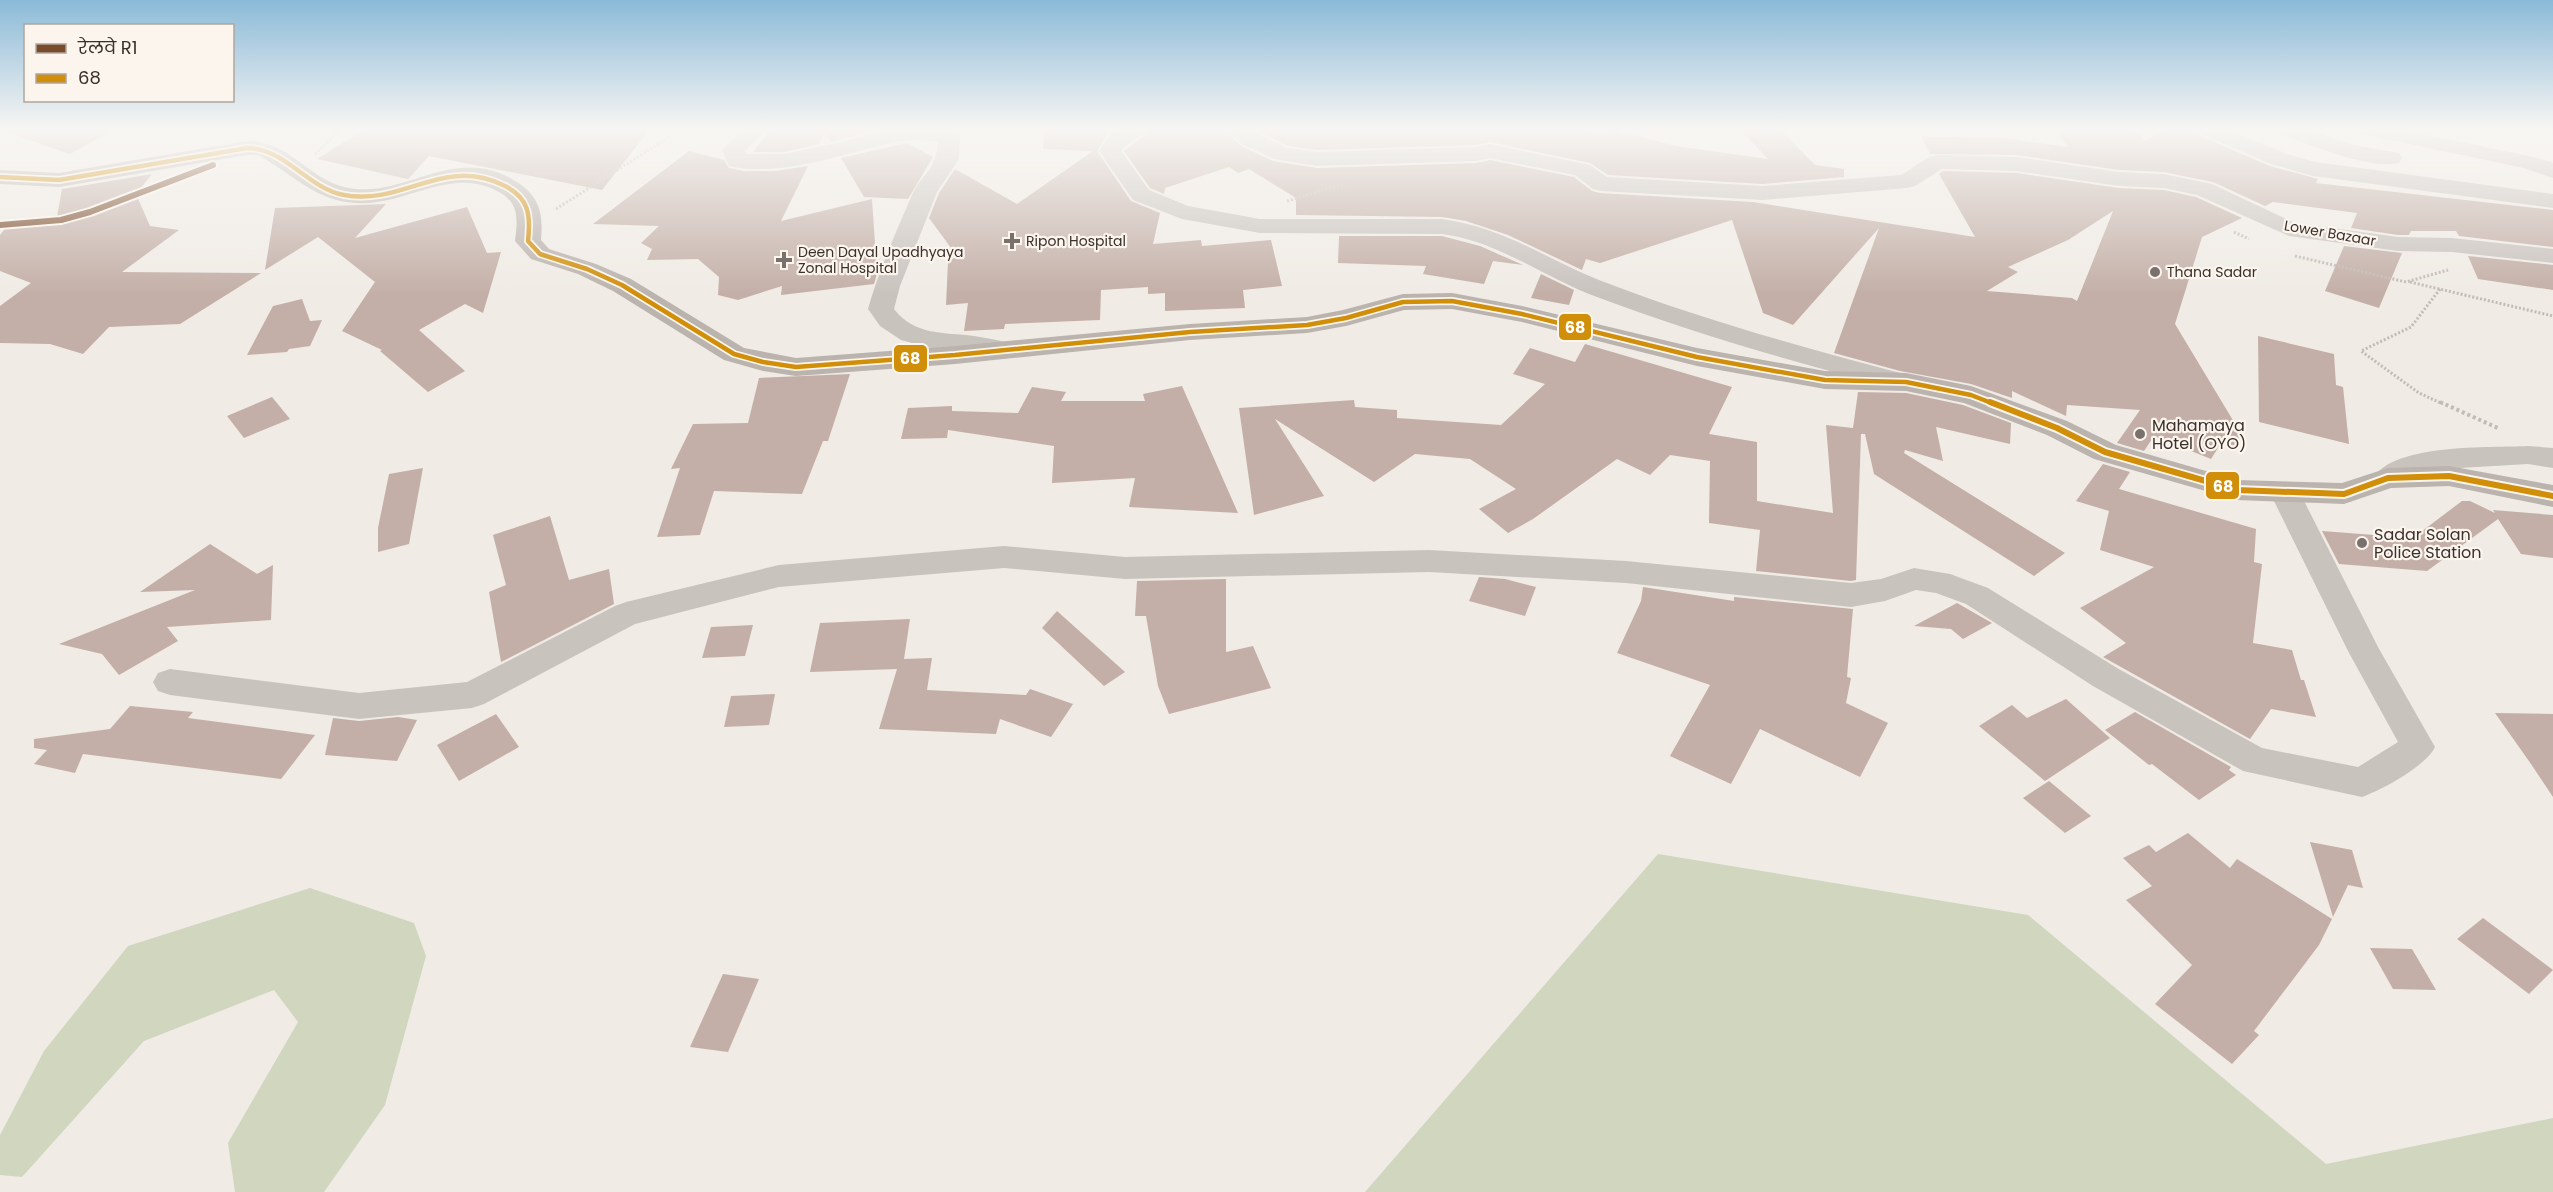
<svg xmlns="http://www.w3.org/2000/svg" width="2553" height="1192" font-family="Poppins,'Noto Sans Devanagari',sans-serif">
<rect width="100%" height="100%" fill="#f0ebe5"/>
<g fill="#d1d6bf">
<polygon points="1658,854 2028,915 2326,1164 2553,1118 2553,1192 1365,1192"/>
<polygon points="310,888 414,923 426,956 385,1105 324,1192 235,1192 228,1143 298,1022 274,990 144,1041 22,1177 0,1175 0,1135 44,1051 128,946"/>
</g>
<g fill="#c3afa7" fill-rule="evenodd">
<polygon points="6,128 117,128 70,154 6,132"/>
<polygon points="367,128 651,128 602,190 429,156 408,179 317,159"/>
<polygon points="772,128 881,128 831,142 825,132 819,144 784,152 753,152"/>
<polygon points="1044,128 1118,128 1109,132 1097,151 1131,201 1160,213 1153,244 1201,240 1202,246 1271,240 1282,286 1243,290 1245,308 1165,311 1165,293 1148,294 1148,287 1101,290 1100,320 1005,324 1004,329 964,331 968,303 946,305 948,262 957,256 929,218 939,193 955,169 1017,204 1093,151 1043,149"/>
<path d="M 1150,128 L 1223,128 L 1241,146 L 1273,161 L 1317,168 L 1476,163 L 1490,160 L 1574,177 L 1592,191 L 1600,193 L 1753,202 L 1975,237 L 1939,174 L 1943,171 L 2017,173 L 2119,188 L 2164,190 L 2196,197 L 2242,218 L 2202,237 L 2175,324 L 2237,427 L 2240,447 L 2221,443 L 2211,459 L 2154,436 L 2144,451 L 2117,443 L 2140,410 L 2067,405 L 2066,416 L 2012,391 L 2012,398 L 1971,384 L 1900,371 L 1834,353 L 1879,228 L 1793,325 L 1763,313 L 1732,220 L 1600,263 L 1586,259 L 1582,270 L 1508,235 L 1466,221 L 1442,217 L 1296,215 L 1296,198 L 1249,169 L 1238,173 L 1229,167 L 1165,188 L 1164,194 L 1150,188 L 1124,151 L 1144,136 ZM 2113,211 L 2077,301 L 2072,298 L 1987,291 L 2018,272 L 2008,267 L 2068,240 Z"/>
<polygon points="1252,128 1584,128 1600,136 1607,128 1676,146 1768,159 1739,128 1779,128 1815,165 1844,169 1844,177 1763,184 1608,175 1590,163 1490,142 1476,145 1317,150 1288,146"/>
<polygon points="2054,128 2132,128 2145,141 2167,128 2191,128 2198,135 2270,166 2318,179 2316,183 2553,210 2553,247 2459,236 2456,231 2411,231 2409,235 2398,235 2351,228 2357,213 2273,202 2265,206 2213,182 2164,172 2119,170 2017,155 1930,154 1921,136 2003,138 2068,147"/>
<polygon points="907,143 933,157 908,199 864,197 841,158"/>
<polygon points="689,151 724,160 729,168 744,171 775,171 808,166 781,221 872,199 877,274 874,284 781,295 782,286 738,300 718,295 719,277 698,259 647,260 652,249 641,243 659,226 593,224"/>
<polygon points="152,174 136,194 150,226 179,230 122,272 261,273 180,324 109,327 83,354 50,344 0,343 0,306 31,283 0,271 0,235 7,226 56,222 62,189"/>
<polygon points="386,204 355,238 467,207 487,253 501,252 483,313 465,304 419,330 465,371 428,392 380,351 382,350 342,331 375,282 318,237 265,270 275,208"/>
<polygon points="1339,236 1442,236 1480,246 1523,265 1493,261 1484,284 1423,274 1426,266 1338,263"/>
<polygon points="2344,246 2402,253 2379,308 2325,291"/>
<polygon points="2468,256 2553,265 2553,290 2478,279"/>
<polygon points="1541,274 1574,290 1569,305 1531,298"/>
<polygon points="302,299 310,321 322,320 310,346 289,349 287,352 247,355 273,306"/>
<polygon points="2258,336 2334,354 2336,385 2343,387 2349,444 2259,422"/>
<polygon points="1585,344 1732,387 1709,434 1757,442 1757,501 1833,513 1826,425 1853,428 1858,392 1906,393 1963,405 2011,423 2010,444 1936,427 1943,461 1905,450 1904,453 2065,553 2034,576 1874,474 1865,434 1861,434 1856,580 1851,581 1756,571 1760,530 1709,523 1710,461 1670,455 1650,475 1617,459 1533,519 1508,533 1479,509 1516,489 1470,459 1415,454 1374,482 1275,419 1324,496 1254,515 1239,408 1354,400 1355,407 1397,410 1397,418 1501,425 1545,384 1513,374 1530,348 1575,362"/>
<polygon points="850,374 828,441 823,441 802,494 714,491 700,535 657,537 680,468 671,469 693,424 748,423 759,378"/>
<polygon points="1182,386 1238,513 1129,507 1135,478 1052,483 1054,446 948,430 947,438 901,439 908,408 952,406 952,411 1018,413 1032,387 1066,392 1061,401 1145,401 1143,394"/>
<polygon points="272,397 290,419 244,438 227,416"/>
<polygon points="2103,464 2130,472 2119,489 2256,529 2254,562 2262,564 2253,643 2292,650 2301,680 2304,680 2316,717 2271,709 2250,739 2103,657 2126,643 2080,608 2154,567 2100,550 2109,511 2076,501"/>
<polygon points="423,468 409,544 378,552 378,528 389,474"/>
<polygon points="2462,501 2470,501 2495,513 2493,510 2553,515 2553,558 2521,554 2498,519 2427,571 2339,564 2322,531 2413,538"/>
<polygon points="550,516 569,580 609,569 614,604 501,662 489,592 506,585 493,535"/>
<polygon points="210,544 257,574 273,565 271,620 167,627 178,641 119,675 102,654 59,644 195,590 140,592"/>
<polygon points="1479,577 1505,579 1536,587 1525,616 1469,601"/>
<polygon points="1226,579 1226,652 1253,646 1271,688 1169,714 1158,686 1146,616 1135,616 1137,581"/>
<polygon points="1643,587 1734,601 1734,597 1853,609 1847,677 1851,678 1846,703 1888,723 1860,777 1760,729 1731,784 1670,756 1710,685 1617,653 1641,601"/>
<polygon points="1957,603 1992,623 1963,639 1951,629 1914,626"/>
<polygon points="1057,611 1125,672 1104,686 1042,628"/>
<polygon points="910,619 904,659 932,658 927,690 1026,695 1030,689 1073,704 1051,737 1000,719 996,734 879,729 897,669 810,672 820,623"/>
<polygon points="753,625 745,656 702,658 711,627"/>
<polygon points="775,694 769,725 724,727 731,696"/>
<polygon points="2066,699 2110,738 2045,781 1979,726 2012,705 2027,718"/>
<polygon points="130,706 193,712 188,718 315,735 281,779 83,754 75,773 34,764 47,750 34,748 34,739 110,729"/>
<polygon points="2135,712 2231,767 2229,770 2236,775 2199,800 2152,764 2149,765 2105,730"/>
<polygon points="2495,713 2553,714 2553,797 2531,764"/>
<polygon points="496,714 519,747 459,781 437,745"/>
<polygon points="398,717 417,720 397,761 325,755 333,718 359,721"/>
<polygon points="2049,781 2091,816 2065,833 2023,798"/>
<polygon points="2188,833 2230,868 2237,859 2332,919 2319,945 2254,1031 2259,1035 2232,1064 2155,1004 2192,965 2126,900 2152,886 2123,858 2149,845 2156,852"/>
<polygon points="2310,842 2352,850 2363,888 2348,885 2333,917"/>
<polygon points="2483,918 2553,970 2529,994 2457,939"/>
<polygon points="2370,948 2412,949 2436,990 2393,989"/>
<polygon points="723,974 759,979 728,1052 690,1047"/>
</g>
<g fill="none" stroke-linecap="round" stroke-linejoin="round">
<g stroke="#c2bbb6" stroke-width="3" stroke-dasharray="2 2" stroke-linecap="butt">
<polyline points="315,154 342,128"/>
<polyline points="1287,201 1349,183"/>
<polyline points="556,209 663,141 678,128"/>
<polyline points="2234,232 2249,239"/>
<polyline points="2295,256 2406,282 2448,270"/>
<polyline points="2410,282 2553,316"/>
<polyline points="2440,289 2411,327 2361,351 2419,393 2443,404"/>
</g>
<polyline stroke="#c2bbb6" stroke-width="4" stroke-dasharray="3 3" stroke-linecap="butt" points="2440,402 2500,429"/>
<g fill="#c9c3be" fill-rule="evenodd">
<path d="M 745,128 L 768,128 L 745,151 L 746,154 L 784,154 L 842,142 L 889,128 L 932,128 L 957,132 L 960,137 L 959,159 L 937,192 L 900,286 L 894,309 C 915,336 944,332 974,336 C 988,338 1002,341 1015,344 L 1019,350 L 1015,356 L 1006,358 L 973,352 L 934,349 L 901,340 L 880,326 L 868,309 C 879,270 896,232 912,195 C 923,172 936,171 938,142 C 907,136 882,145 852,153 C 814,163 768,175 729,166 L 722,150 Z"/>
<path d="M 1122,128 L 1148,128 C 1142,138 1128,141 1121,151 L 1149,190 L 1188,206 L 1260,219 L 1442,219 C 1507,228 1548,261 1607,283 C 1706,321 1809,349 1912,376 L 1916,382 L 1912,388 L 1902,390 C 1796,363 1691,333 1589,294 C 1539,274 1496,241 1442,234 L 1260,233 L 1182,219 L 1133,200 L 1099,151 L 1111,133 Z"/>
<polygon points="1225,128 1249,128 1258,134 1287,148 1317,152 1476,147 1490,144 1590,165 1607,177 1763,186 1901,175 1929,157 1937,155 2017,157 2119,172 2164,174 2212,184 2295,223 2398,237 2452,238 2553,249 2553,263 2452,252 2398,251 2289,236 2197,195 2164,188 2119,186 2017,171 1942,169 1915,186 1907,188 1763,200 1601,191 1593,189 1575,175 1490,158 1476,161 1317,166 1274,159 1242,144"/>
<polygon points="2196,128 2224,128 2287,154 2315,162 2553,194 2553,208 2313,176 2271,164 2199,133"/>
<path d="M 2273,128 L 2303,128 L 2353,145 L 2399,153 L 2402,158 L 2399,163 C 2368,170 2307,143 2276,133 Z"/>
<polygon points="2354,128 2394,128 2538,158 2553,163 2553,178 2524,168 2357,133"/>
<path d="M 2528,446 L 2553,448 L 2553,468 L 2528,464 L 2426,470 L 2388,488 L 2378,485 L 2373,478 C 2395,443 2490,448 2528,446 Z"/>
<path d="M 2285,483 L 2295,486 L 2300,493 L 2378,647 L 2435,747 C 2426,766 2382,790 2362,797 L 2243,771 L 2093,686 L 1966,604 L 1936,593 L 1916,590 L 1885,601 L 1851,607 L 1626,583 L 1429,572 L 1125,579 L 1004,568 L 779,587 L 635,624 L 484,704 L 472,708 L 359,719 L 170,695 L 158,691 L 153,682 L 158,673 L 170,669 L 359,693 L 467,682 L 615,606 L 626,602 L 779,565 L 1004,546 L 1125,557 L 1429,550 L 1626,561 L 1851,583 L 1881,579 L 1914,568 L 1950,574 L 1988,588 L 2117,668 L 2262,748 L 2358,767 L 2398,742 L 2348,651 L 2270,493 L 2275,486 Z"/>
</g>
<path fill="#bab3ae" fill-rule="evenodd" d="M 247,141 C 290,141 307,178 344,187 C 405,202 454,139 520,184 C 541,199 543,216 541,240 L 549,249 L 596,264 L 631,279 L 744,348 L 796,358 L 955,346 L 1190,324 L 1307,317 L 1343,310 L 1403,294 L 1452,293 L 1522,306 L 1697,348 L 1825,371 L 1906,373 L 1971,386 L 2067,421 L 2116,445 L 2237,480 L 2342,483 L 2388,468 L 2449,466 L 2553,485 L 2553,507 L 2449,486 L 2391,488 L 2344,504 L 2237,500 L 2094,459 L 2047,435 L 1964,403 L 1906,391 L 1825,389 L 1697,366 L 1522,322 L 1452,309 L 1404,310 L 1346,326 L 1307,333 L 1190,340 L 955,364 L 796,376 L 763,371 L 724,360 L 613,291 L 578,274 L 531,259 L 515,241 C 518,218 519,202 497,191 C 448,166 405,207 355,203 C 318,201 295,177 265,159 L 258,155 L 247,155 L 59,187 L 0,184 L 0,170 L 59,173 Z"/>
<g stroke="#fbf5ee" stroke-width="8">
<path id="bus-1-far1" d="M 0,177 L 59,180 L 247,148 C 285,148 307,188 344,195 C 403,206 442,156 503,185 C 529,197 531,215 528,241 L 540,254 L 587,269 L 622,285 L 734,354 L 763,362 L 796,367 L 955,355 L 1190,332 L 1307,325 L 1346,318 L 1403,302 L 1452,301 L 1522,314 L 1697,357 L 1825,380 L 1906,382 L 1971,395 L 1994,404"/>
</g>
<g stroke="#fbf5ee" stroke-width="10">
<polyline id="bus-1" points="1990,402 2057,428 2105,452 2237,490 2344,494 2388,478 2449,476 2553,496"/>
</g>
<use href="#bus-1-far1" stroke="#d18e09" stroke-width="4.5"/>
<use href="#bus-1" stroke="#d18e09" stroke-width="6"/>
<g stroke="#fbf5ee" stroke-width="10">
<polyline id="rail-1" points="0,225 61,220 90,212 213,165"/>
</g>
<use href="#rail-1" stroke="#7a4b2a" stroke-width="6"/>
</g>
<linearGradient id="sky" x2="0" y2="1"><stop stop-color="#8bbad8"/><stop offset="0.44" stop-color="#f8f6f3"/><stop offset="1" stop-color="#f8f6f3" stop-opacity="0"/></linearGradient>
<rect width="2553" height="294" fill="url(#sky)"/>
<g fill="#7a716c" stroke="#fbf5ee" stroke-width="2">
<path d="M1009 232h6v6h6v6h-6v6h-6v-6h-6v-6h6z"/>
<path d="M781 251h6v6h6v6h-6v6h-6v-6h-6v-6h6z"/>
<circle cx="2155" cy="272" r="6"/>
<circle cx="2140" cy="434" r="6"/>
<circle cx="2362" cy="543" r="6"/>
</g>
<g text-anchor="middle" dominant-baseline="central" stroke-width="4.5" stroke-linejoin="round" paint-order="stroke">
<g font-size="14" fill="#3b302b" stroke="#fbf5ee">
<text transform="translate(2330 233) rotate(10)">Lower Bazaar</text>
</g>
<g font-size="14" fill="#3b302b" stroke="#fbf5ee" text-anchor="start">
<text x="1026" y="241">Ripon Hospital</text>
<text x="798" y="252">Deen Dayal Upadhyaya<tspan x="798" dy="16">Zonal Hospital</tspan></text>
<text x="2167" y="272">Thana Sadar</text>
</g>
<g font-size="16" fill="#3b302b" stroke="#fbf5ee" text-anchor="start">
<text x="2152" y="425">Mahamaya<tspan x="2152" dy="18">Hotel (OYO)</tspan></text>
<text x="2374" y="534">Sadar Solan<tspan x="2374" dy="18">Police Station</tspan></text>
</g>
</g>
<g stroke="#fbf5ee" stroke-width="2">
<rect x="1558" y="313" width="34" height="28" rx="6" fill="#d18e09"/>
<rect x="893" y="344" width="35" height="29" rx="6" fill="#d18e09"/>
<rect x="2205" y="471" width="35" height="29" rx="6" fill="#d18e09"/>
</g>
<g font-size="16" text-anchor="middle" font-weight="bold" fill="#fff">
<text x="1575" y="333">68</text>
<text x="910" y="364">68</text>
<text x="2223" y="492">68</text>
</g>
<rect x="24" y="24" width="210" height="78" fill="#fbf5ee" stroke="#aea6a0" stroke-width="1.5"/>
<rect x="36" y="44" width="30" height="9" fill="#7a4b2a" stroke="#aea6a0" stroke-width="1.5"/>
<text x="78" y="54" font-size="18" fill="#3b302b">रेलवे R1</text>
<rect x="36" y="74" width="30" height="9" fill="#d18e09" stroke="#aea6a0" stroke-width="1.5"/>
<text x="78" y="84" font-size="18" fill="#3b302b">68</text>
</svg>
